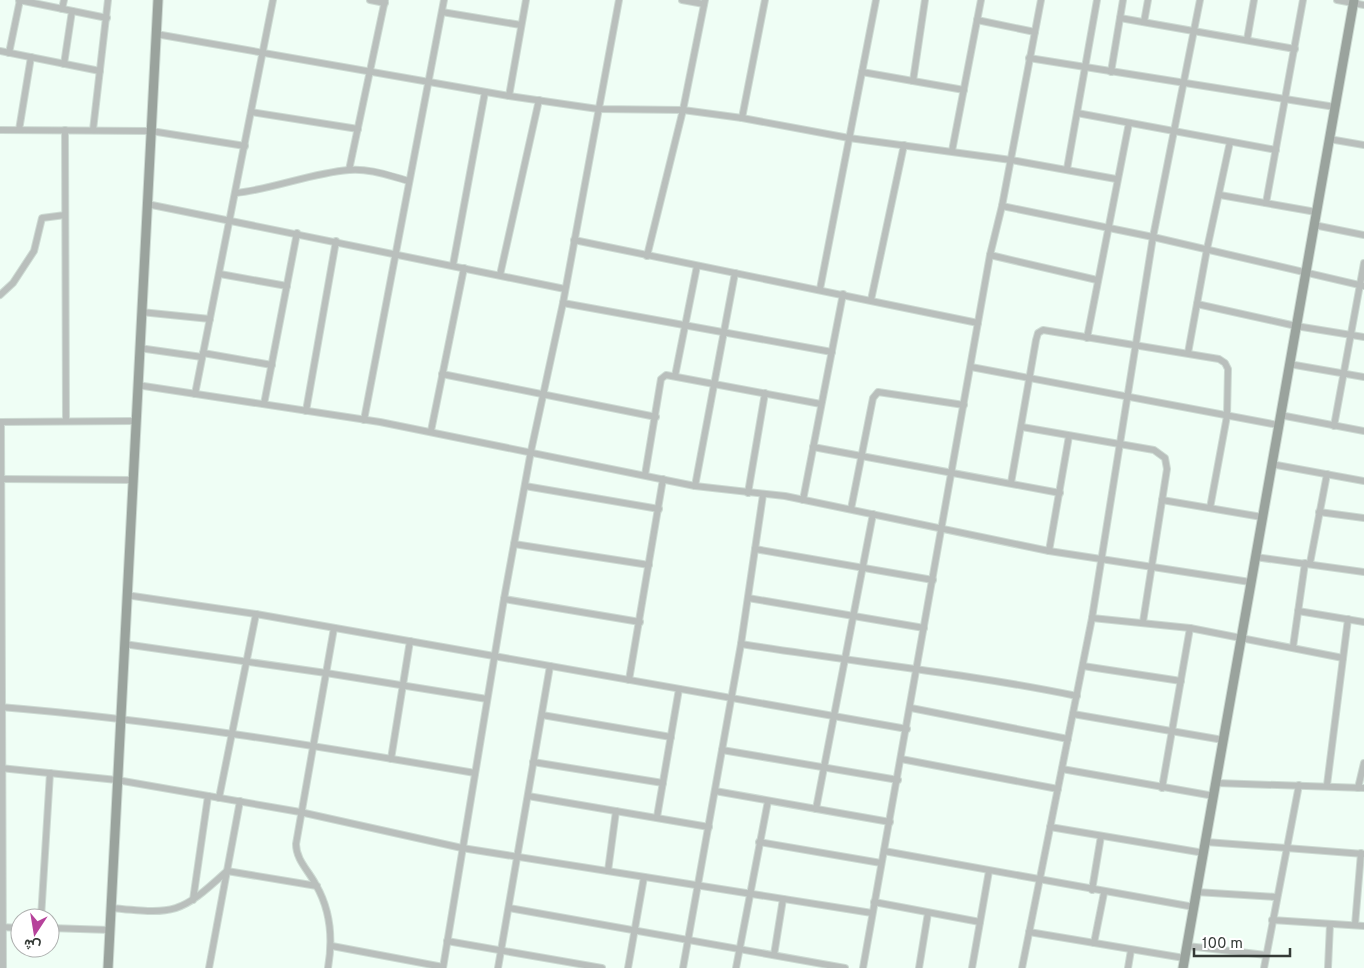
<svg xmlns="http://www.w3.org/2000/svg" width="1364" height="968" font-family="Overpass,Vazirmatn,sans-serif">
<rect width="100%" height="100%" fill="#effef5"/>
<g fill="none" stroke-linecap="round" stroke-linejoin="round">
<g stroke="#cddbd3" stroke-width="8">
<g id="street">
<polyline points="19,0 107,18"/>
<polyline points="370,0 385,3"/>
<polyline points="682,0 704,4"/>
<polyline points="1337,0 1364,5"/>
<polyline points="62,9 64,0"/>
<polyline points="442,12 521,25"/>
<polyline points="1120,18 1295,49"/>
<polyline points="977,20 1035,32"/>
<polyline points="1144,22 1148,0"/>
<polyline points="156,34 509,96 598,109 683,110 742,118 849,138 1011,160 1116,179"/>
<polyline points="1247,40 1254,0"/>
<polyline points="0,51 100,71"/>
<polyline points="9,53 20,0"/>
<polyline points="1029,58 1335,107"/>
<polyline points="64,64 72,11"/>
<polyline points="862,72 964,90"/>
<polyline points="1111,72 1123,0"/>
<polyline points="913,81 925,0"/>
<polyline points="509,96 526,0"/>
<polyline points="251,112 358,129"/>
<polyline points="1077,113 1276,150"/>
<polyline points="742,118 765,0"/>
<polyline points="0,130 151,131 245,146"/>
<polyline points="19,130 31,57"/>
<polyline points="65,130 66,421"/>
<polyline points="93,130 108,0"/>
<polyline points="1329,139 1364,145"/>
<polyline points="952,151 981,0"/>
<polyline points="1067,169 1097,0"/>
<polyline points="349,170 385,0"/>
<path d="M 236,193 C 274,189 311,173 349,170 C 369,168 390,176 409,181"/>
<polyline points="1220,195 1316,212"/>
<polyline points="1266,203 1303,0"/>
<polyline points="147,204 565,289"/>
<polyline points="1002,206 1153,237 1364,286"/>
<polyline points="1314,225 1364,235"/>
<polyline points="574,240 978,323"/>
<polyline points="990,255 1097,280"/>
<polyline points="647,256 683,110 705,0"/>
<polyline points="453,265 485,92"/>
<polyline points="220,274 287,286"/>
<polyline points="500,275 539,100"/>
<polyline points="820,289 876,0"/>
<polyline points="0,295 13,283 34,251 42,218 65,215"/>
<polyline points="871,300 904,145"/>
<polyline points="563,303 832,352"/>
<polyline points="1197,304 1296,326 1364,337"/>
<polyline points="141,312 210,319"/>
<polyline points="1087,338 1129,123"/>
<polyline points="139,348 202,357"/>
<polyline points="203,353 272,365"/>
<polyline points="1188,353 1207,249 1230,142"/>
<polyline points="1289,364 1364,377"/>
<polyline points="971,367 1278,425"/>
<polyline points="442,374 656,417"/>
<polyline points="675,376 697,266"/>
<polyline points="137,385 380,422 695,486 785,496 1049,551 1250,582"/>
<polyline points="195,394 273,0"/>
<polyline points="264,404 297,233"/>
<polyline points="306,411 336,241"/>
<polyline points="1280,415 1364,431"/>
<polyline points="364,420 444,0"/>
<polyline points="0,422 135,421"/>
<polyline points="1,422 3,968"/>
<polyline points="1334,426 1364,263"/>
<polyline points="1022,427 1154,450 1165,458 1167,469 1143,622"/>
<polyline points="431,431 464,268"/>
<polyline points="813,447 1060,493"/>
<polyline points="1271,464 1364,481"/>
<polyline points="645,475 661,379 666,375 821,404"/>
<polyline points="1,479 132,480"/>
<polyline points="1011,483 1036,340 1038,333 1043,330 1219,359 1225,363 1228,369 1227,416 1210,508"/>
<polyline points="525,486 659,509"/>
<polyline points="695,486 735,273"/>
<polyline points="748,493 765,393"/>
<polyline points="803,500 843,294"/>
<polyline points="1162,500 1262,517"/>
<polyline points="851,509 873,398 878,392 964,405"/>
<polyline points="1319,512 1364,518"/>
<polyline points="514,544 649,565"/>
<polyline points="755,549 933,580"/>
<polyline points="1049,551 1069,436"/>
<polyline points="1255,557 1364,572"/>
<polyline points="1310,563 1327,474"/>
<polyline points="126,595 256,614 907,729"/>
<polyline points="748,598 924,628"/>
<polyline points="504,599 640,622"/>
<polyline points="1298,611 1364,622"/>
<polyline points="1092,618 1190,628 1343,658"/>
<polyline points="124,644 326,673 487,699"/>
<path d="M 741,644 C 853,662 966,673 1077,696"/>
<polyline points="1293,647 1305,563"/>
<polyline points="1083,666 1181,681"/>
<polyline points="629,680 663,479"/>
<path d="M 0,707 C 160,720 317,746 475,773"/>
<polyline points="911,708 1068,739"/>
<polyline points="1073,714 1223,740"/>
<polyline points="542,715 671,737"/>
<polyline points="722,750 898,780"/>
<polyline points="391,759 410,641"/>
<polyline points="901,759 1058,789"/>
<polyline points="533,762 663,783"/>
<polyline points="0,768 117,780 300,812 462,848 872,913"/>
<polyline points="1062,769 1214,796"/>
<polyline points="1216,783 1364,788"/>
<polyline points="1327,785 1348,619"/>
<polyline points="1162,788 1190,628"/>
<polyline points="1358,788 1364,763"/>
<polyline points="715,791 890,822"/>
<polyline points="528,796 709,827"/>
<polyline points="219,798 256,614"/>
<polyline points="816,809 873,514"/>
<polyline points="657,817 679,689"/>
<polyline points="1050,827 1204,853"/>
<polyline points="759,842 881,863"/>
<polyline points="1206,842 1364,854"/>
<polyline points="884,851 1194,907"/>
<polyline points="608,871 616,811"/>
<polyline points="1092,890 1101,836"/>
<polyline points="1196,892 1276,897"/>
<polyline points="193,900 208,796"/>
<polyline points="874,902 980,922"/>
<path d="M 111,908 C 175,914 179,915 227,871 L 317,886"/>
<polyline points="509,908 845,968"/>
<polyline points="41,918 50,773"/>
<polyline points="1272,920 1364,926"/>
<polyline points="1355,925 1361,853"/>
<polyline points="0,927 20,928"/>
<polyline points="50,928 110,930"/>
<polyline points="1029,932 1184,958"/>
<polyline points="447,941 602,968"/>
<polyline points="1094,943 1104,893"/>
<polyline points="332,946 443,967"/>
<polyline points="1187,946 1266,955"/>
<polyline points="774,955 783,899"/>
<polyline points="209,968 240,801"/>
<path d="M 328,968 C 333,939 331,911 316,885 C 309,871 296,860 296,844 L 334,628"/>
<polyline points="443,968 504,599 531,451 563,303 619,0"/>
<polyline points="498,968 550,666"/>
<polyline points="628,968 644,877"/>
<polyline points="683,968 741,644 763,495"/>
<polyline points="736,968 768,801"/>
<polyline points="863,968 990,255 1002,206 1041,0"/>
<polyline points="919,968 928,913"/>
<polyline points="972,968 989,871"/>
<polyline points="1022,968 1092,618 1153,237 1200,0"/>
<polyline points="1128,968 1131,950"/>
<polyline points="1264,968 1299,785"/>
<polyline points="1328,968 1330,924"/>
</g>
</g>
<g stroke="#cddbd3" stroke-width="11">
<g id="secondary">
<polyline points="108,968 158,0"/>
<polyline points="1183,968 1354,0"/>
</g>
</g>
<use href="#street" stroke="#b9bfbc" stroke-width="6"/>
<use href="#secondary" stroke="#9aa39d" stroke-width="9"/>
</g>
<g transform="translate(35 933) rotate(192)"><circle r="24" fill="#ffffff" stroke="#aeb0af"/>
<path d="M0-4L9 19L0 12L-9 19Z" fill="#b6429b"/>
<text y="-8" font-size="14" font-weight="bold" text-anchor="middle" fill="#343a36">ش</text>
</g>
<path d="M1194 948v8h96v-8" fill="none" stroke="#343a36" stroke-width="2.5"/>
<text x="1202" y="948" font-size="15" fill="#343a36" stroke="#ffffff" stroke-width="4" paint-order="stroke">100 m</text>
</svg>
